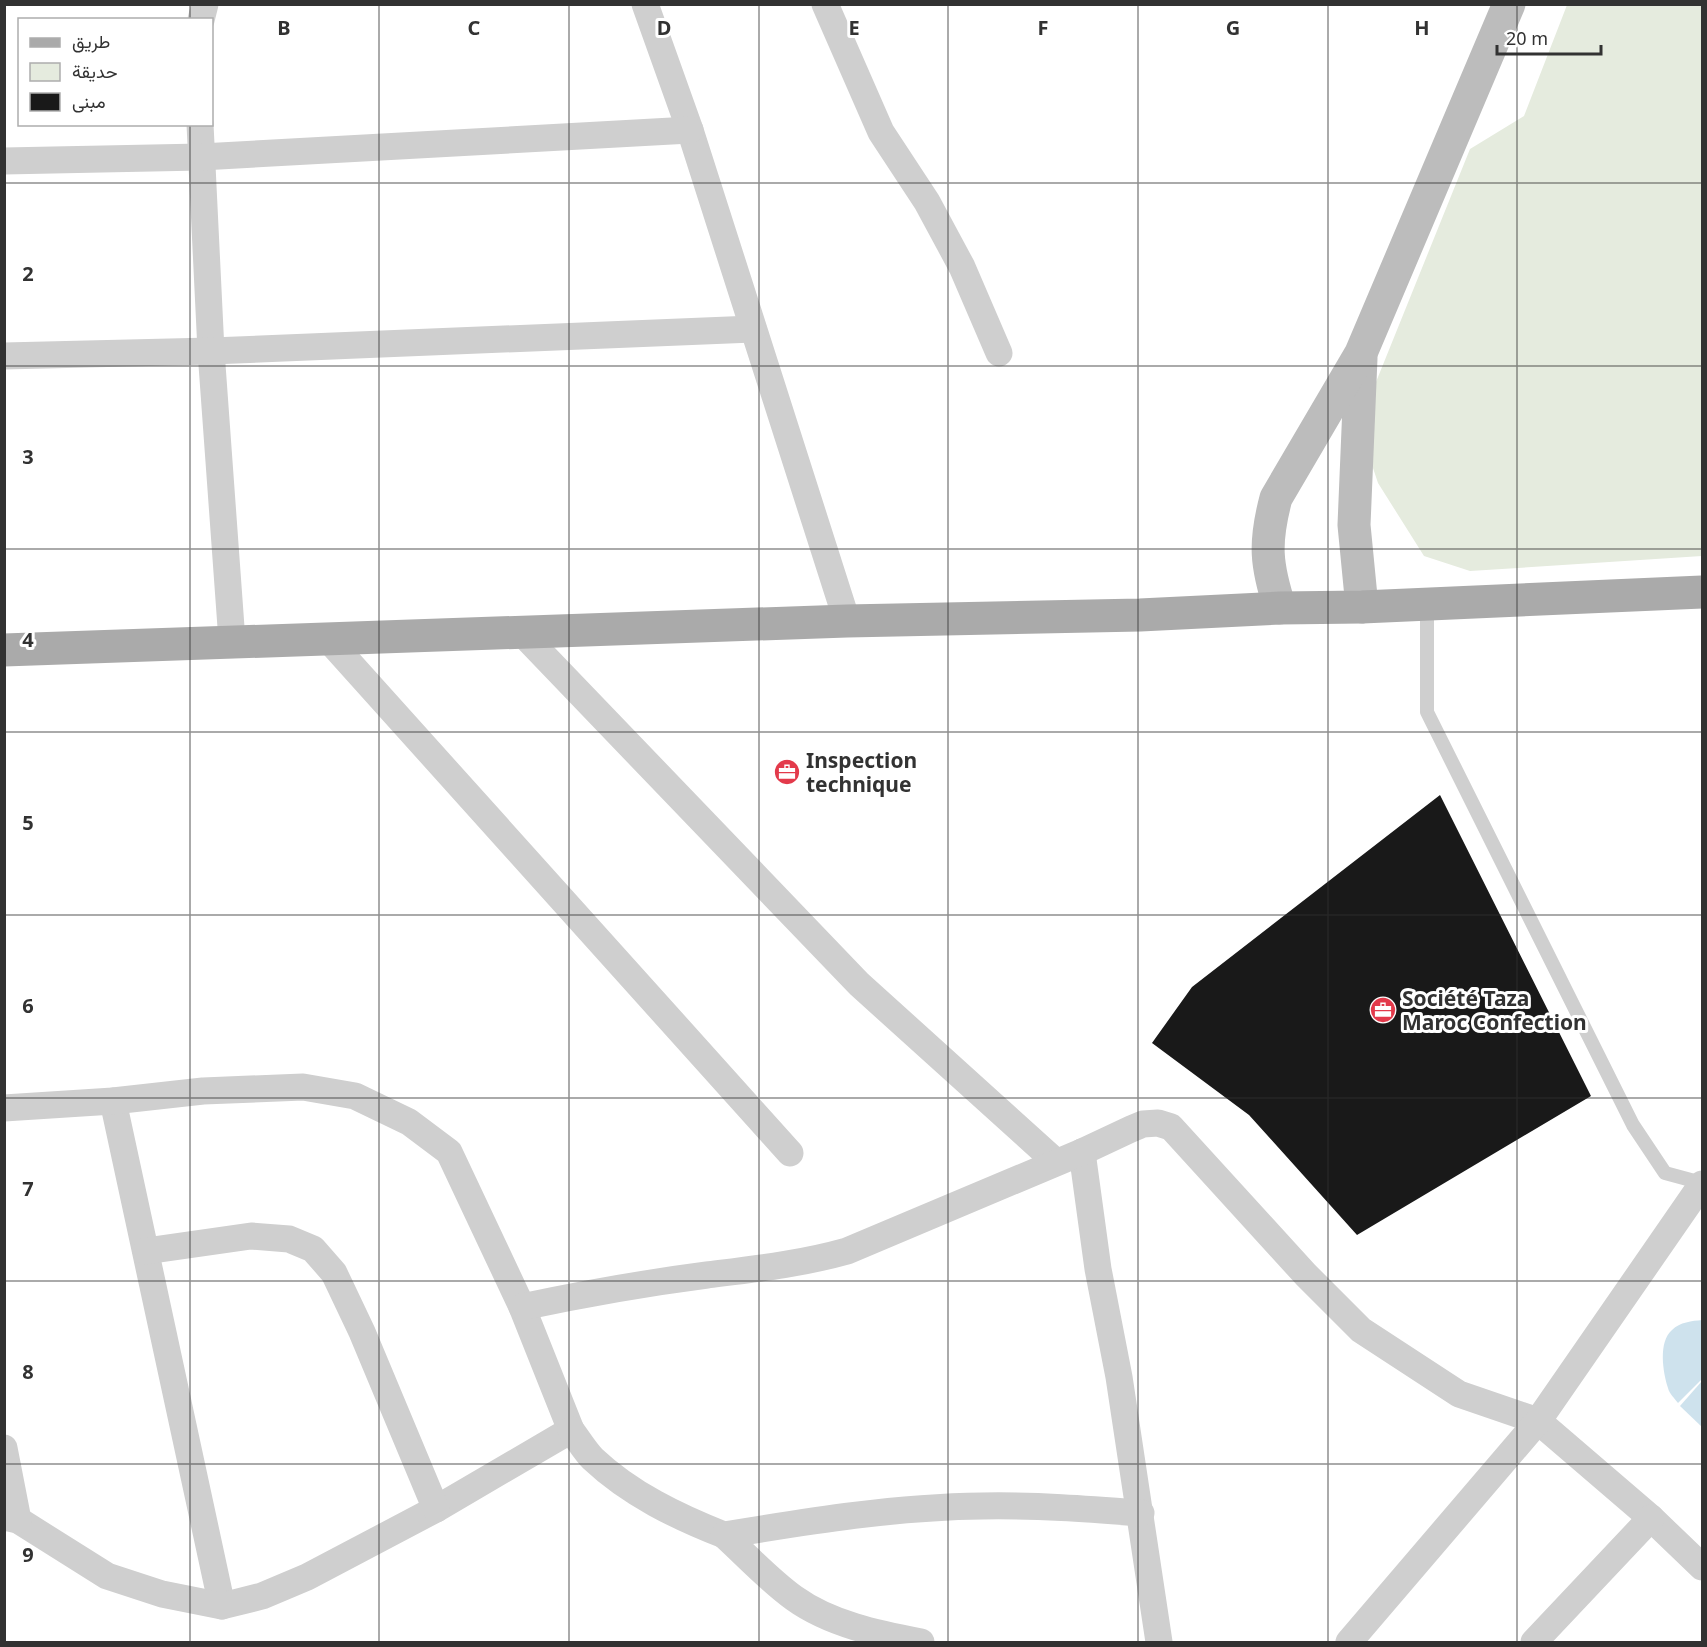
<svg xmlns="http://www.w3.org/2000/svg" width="1707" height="1647" font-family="'Noto Sans',Vazirmatn,sans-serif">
<rect width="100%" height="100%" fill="#fff"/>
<polygon fill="#e5ebde" points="1567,5 1702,5 1702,556 1470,571 1424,556 1378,483 1366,447 1376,382 1470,149 1524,116"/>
<g fill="#cee2ed">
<path d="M 1702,1320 L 1702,1379 L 1678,1403 C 1675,1399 1669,1393 1668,1388 C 1663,1372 1658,1342 1672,1330 C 1680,1322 1692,1321 1702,1320 Z"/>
<polygon points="1702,1381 1702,1427 1680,1406"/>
</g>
<polygon fill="#191919" points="1440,795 1591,1096 1357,1235 1249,1115 1152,1043 1192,987"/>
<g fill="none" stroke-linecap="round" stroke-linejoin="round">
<polyline stroke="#cfcfcf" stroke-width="14" points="1427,605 1427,712 1633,1125 1665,1173 1702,1183"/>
<g stroke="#cfcfcf" stroke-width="27">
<polyline points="645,4 690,130 847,621"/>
<polyline points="825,4 881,132 927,202 962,267 999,353"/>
<polyline points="201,20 205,4"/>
<polyline points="200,124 211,351 232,641"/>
<polyline points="4,161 201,157 690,130"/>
<polyline points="4,356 211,351 753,329"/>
<polyline points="520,631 859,984 1056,1162"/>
<polyline points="327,638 790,1153"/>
<polyline points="113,1101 222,1606"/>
<polyline points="4,1108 113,1101 203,1091 303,1087 355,1096 409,1122 449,1152 522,1307 571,1430 436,1509 307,1577 262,1596 222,1606 162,1594 107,1576 18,1520 4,1517"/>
<polyline points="1082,1152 1098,1269 1119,1377 1159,1642"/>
<polyline points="146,1251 251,1236 289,1239 313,1249 334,1273 362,1332 436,1509"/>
<path d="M 522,1307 C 583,1294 645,1283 707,1275 C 755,1269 801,1264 847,1251 L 1082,1152 L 1131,1129 L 1143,1124 L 1158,1123 L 1171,1127 L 1306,1275 L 1361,1330 L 1459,1394 L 1538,1421 L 1651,1518 L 1702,1567"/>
<path d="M 571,1430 C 578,1439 585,1451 593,1459 C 630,1494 678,1517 724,1535"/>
<polyline points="4,1448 18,1520"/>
<path d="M 921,1642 C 878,1634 830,1624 794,1598 C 769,1580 747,1556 724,1535 C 810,1521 895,1507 982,1506 C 1035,1505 1088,1509 1141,1513"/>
<polyline points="1349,1642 1538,1421 1702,1184"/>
<polyline points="1534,1642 1651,1518"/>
</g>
<g stroke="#bcbcbc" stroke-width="33">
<polyline points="1361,358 1354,525 1362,607"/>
<path d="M 1280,608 C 1266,565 1264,543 1276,498 L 1361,353 L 1509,4"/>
</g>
<polyline stroke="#aaa" stroke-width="33" points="4,650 847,621 1140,615 1280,608 1362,607 1702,592"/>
</g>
<path fill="none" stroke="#323232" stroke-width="1.5" stroke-opacity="0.55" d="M 190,4 L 190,20M 379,4 L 379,1642M 569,4 L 569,1642M 759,4 L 759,1642M 948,4 L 948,1642M 1138,4 L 1138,1642M 1328,4 L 1328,1642M 1517,4 L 1517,1642M 190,124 L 190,1642M 4,183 L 1702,183M 4,366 L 1702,366M 4,549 L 1702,549M 4,732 L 1702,732M 4,915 L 1702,915M 4,1098 L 1702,1098M 4,1281 L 1702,1281M 4,1464 L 1702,1464"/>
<defs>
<g id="office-disc" transform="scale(1.35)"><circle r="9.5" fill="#e33a4b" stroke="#fff"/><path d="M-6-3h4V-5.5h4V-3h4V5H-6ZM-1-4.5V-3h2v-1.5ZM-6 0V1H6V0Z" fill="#fff"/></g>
</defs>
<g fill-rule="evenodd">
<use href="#office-disc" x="787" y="772"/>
<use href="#office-disc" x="1383" y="1010"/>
</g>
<g text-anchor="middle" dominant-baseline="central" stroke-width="6" stroke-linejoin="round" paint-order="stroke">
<g font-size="21" font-weight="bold" fill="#323232" stroke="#fff" text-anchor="start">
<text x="806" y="760">Inspection<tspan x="806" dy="24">technique</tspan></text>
<text x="1402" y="998">Société Taza<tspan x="1402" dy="24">Maroc Confection</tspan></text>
</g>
</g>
<g font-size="20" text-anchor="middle" font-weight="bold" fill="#323232" stroke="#fff" stroke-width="6" stroke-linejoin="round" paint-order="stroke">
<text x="284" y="35">B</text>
<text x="474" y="35">C</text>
<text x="664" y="35">D</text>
<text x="854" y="35">E</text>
<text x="1043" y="35">F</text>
<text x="1233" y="35">G</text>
<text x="1422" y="35">H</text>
<text x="28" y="281">2</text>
<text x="28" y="464">3</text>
<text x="28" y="647">4</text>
<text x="28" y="830">5</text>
<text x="28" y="1013">6</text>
<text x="28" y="1196">7</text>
<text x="28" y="1379">8</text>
<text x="28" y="1562">9</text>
</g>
<rect width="1707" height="1647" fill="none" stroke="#323232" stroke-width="12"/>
<rect x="18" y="18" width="195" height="108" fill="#ffffff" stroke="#adadad" stroke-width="1.5"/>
<rect x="30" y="38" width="30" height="9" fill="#aaaaaa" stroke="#adadad" stroke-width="1.5"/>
<text x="72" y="48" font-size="18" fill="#323232">طريق</text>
<rect x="30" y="63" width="30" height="18" fill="#e5ebde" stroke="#adadad" stroke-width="1.5"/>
<text x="72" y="78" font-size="18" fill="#323232">حديقة</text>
<rect x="30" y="93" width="30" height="18" fill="#191919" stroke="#adadad" stroke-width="1.5"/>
<text x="72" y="108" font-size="18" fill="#323232">مبنى</text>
<path d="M1497 45v9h104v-9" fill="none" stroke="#323232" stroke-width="3"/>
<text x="1506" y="45" font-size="18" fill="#323232" stroke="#ffffff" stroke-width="4.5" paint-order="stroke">20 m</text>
</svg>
